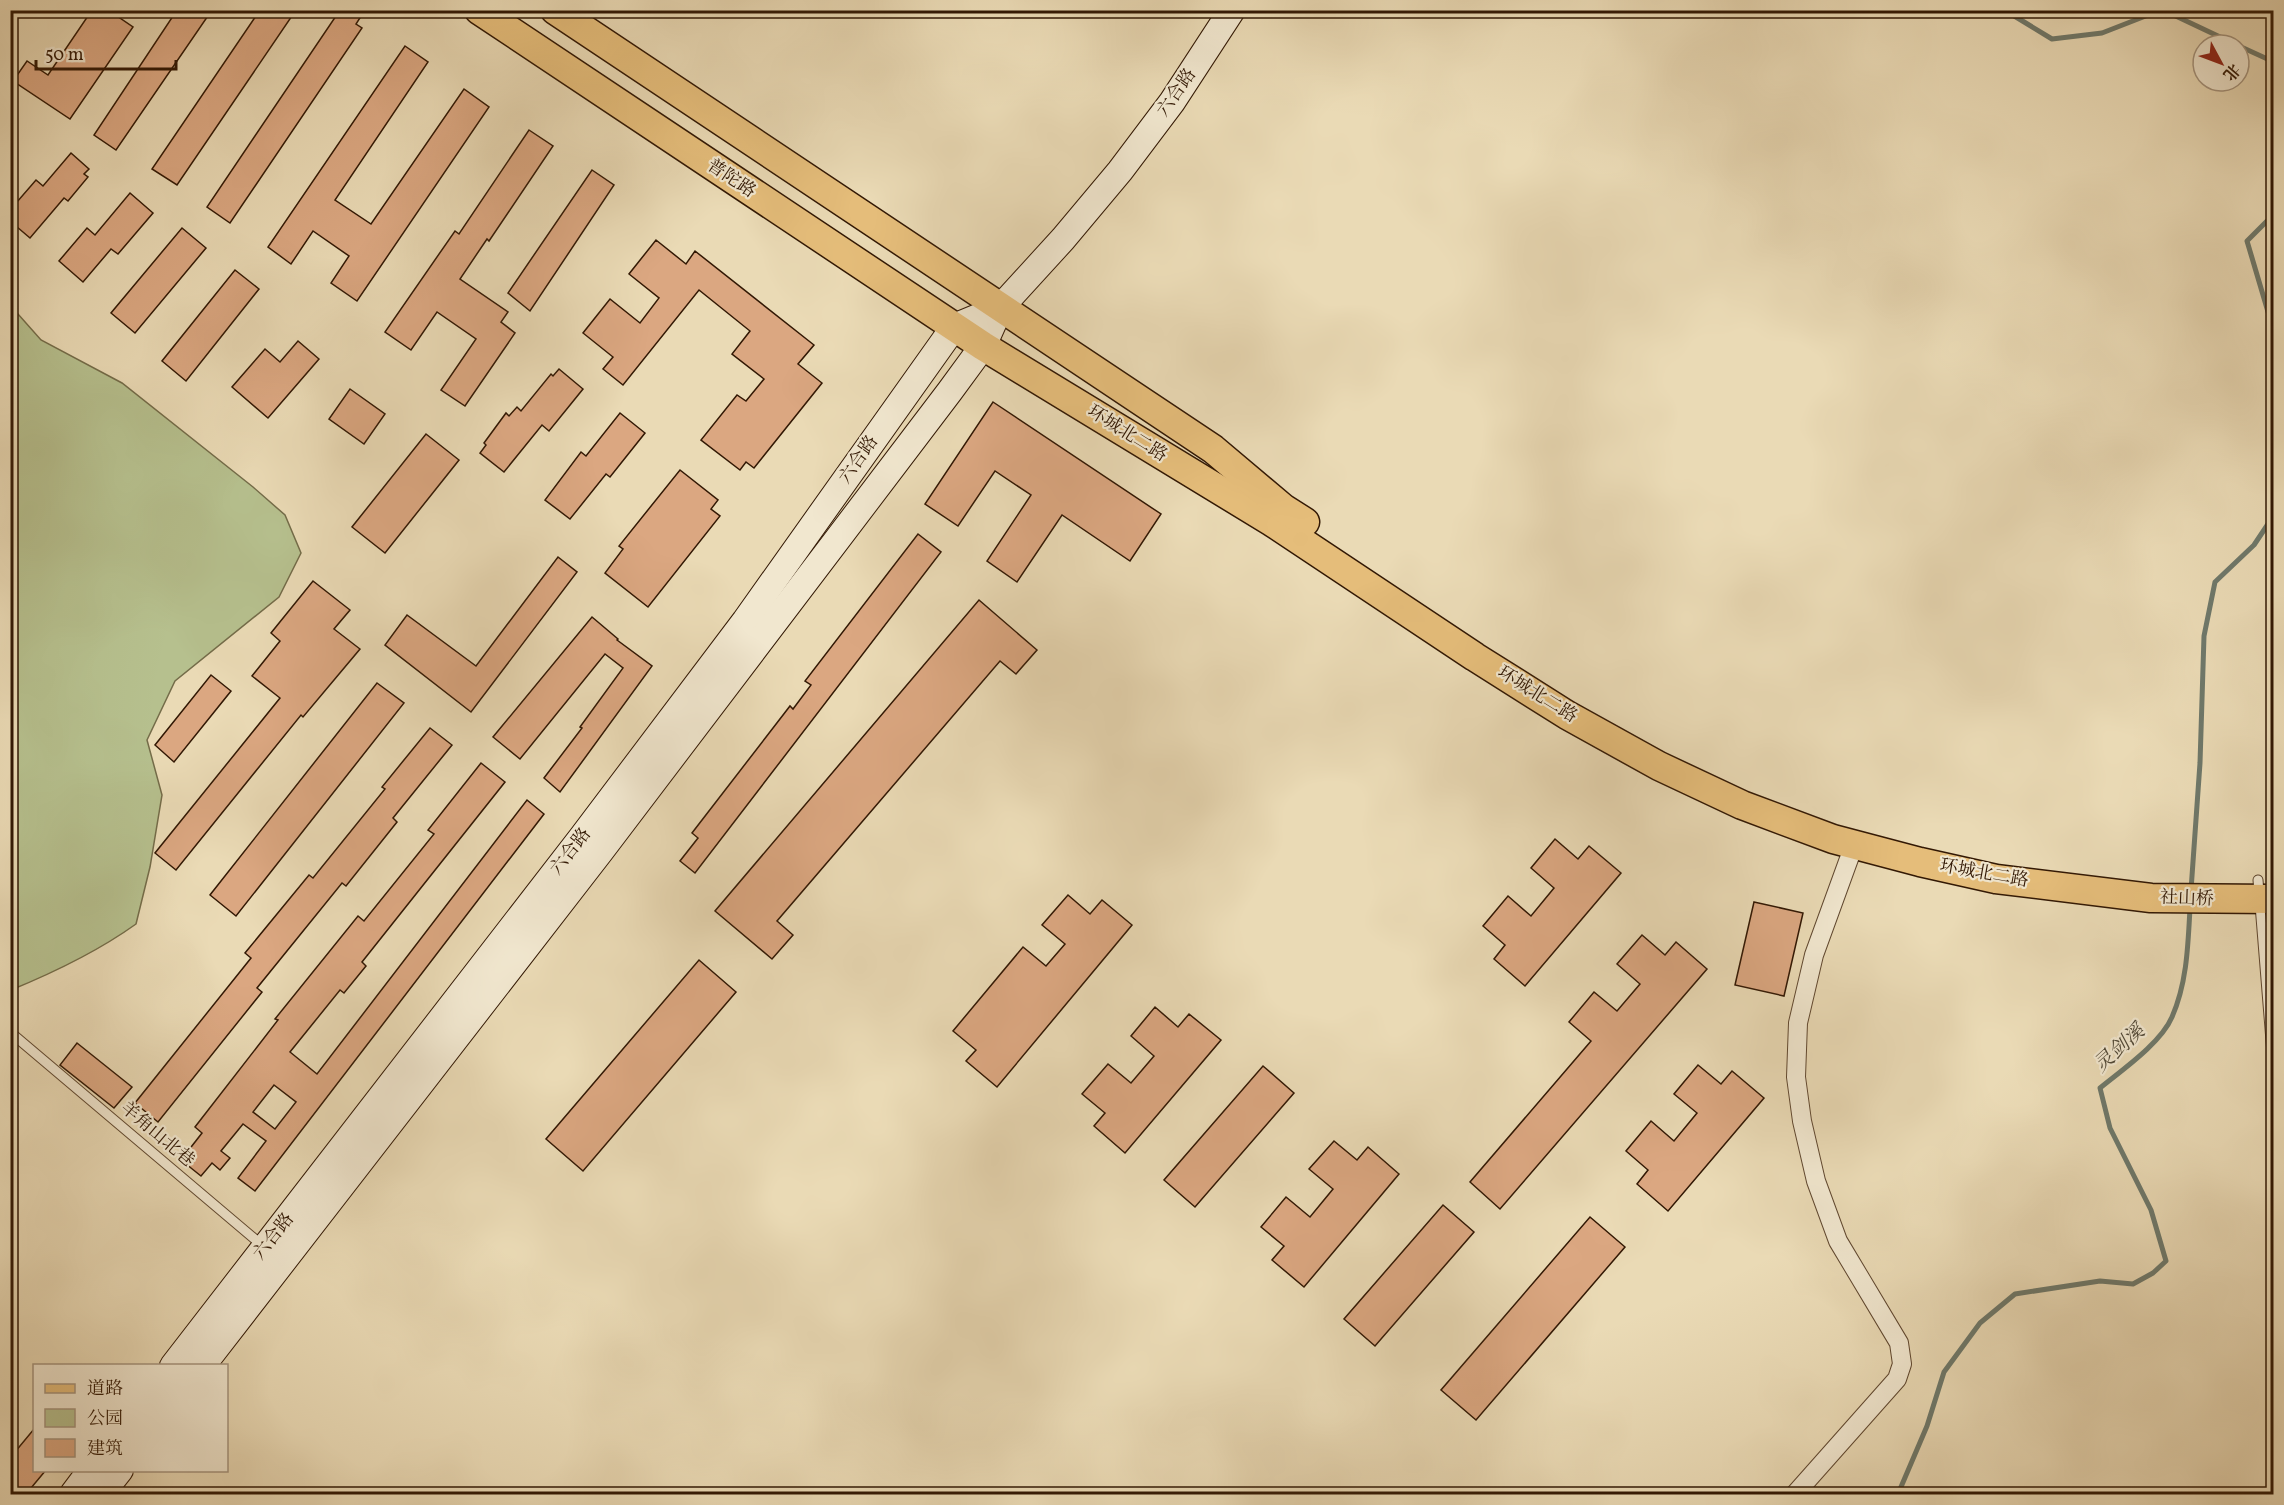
<svg xmlns="http://www.w3.org/2000/svg" width="2284" height="1505" font-family="Vollkorn,'Noto Serif SC',serif">
<rect width="100%" height="100%" fill="#eadab5"/>
<filter id="stains"><feTurbulence type="fractalNoise" baseFrequency=".00333" numOctaves="4"/><feColorMatrix values="0 0 0 0 .2 0 0 0 0 .09 0 0 0 0 .02 0 0 0 .5 -.17"/></filter>
<radialGradient id="worn" r=".72"><stop offset=".6" stop-color="#630" stop-opacity="0"/><stop offset="1" stop-color="#630" stop-opacity=".3"/></radialGradient>
<path fill="#b6c08e" stroke="#746c49" stroke-width="1.5" d="M 10,305 L 41,340 L 122,383 L 253,487 L 285,515 L 301,553 L 279,597 L 175,681 L 147,740 L 162,795 L 150,867 L 136,924 C 97,952 55,972 11,990 Z"/>
<g fill="none" stroke-linecap="round" stroke-linejoin="round">
<g stroke="#6f796b" stroke-width="5">
<polyline points="2009,10 2011,14 2052,39 2102,33 2161,10"/>
<polyline points="2163,10 2237,45"/>
<polyline points="2239,46 2274,62"/>
<polyline points="2274,218 2268,220 2247,241 2274,332"/>
<polyline points="2191,890 2200,763 2204,636 2215,582 2254,545 2274,515"/>
<path d="M 1898,1494 L 1927,1426 L 1944,1372 L 1980,1323 L 2015,1294 L 2100,1281 L 2133,1284 L 2153,1273 L 2166,1261 L 2151,1210 L 2110,1128 L 2100,1088 C 2122,1070 2161,1043 2172,1017 C 2187,983 2188,945 2190,908"/>
</g>
</g>
<g fill="#dba781" stroke="#321804" stroke-width="1.5" fill-rule="evenodd">
<polygon points="92,10 108,10 133,27 70,119 13,81 27,61 48,75"/>
<polygon points="177,10 212,10 116,150 94,135"/>
<polygon points="260,10 296,10 177,185 152,169"/>
<polygon points="340,10 365,10 356,24 362,28 230,223 207,207"/>
<polygon points="405,46 428,62 335,200 371,224 464,89 489,107 357,301 331,283 349,256 313,231 291,264 268,247"/>
<polygon points="529,130 553,146 489,241 487,239 460,279 508,312 501,322 515,333 465,406 441,390 476,339 437,312 411,350 385,332 455,231 459,234"/>
<polygon points="71,153 89,169 84,174 88,177 68,201 64,198 30,238 10,221 10,210 36,180 43,186"/>
<polygon points="592,170 614,185 530,311 508,293"/>
<polygon points="130,193 153,213 118,254 111,249 83,282 59,261 87,228 95,235"/>
<polygon points="182,228 206,248 135,333 111,313"/>
<polygon points="656,240 686,264 695,251 814,345 798,364 822,383 754,468 746,462 740,470 701,440 737,395 746,401 764,379 732,354 750,331 699,290 623,385 603,369 613,357 583,333 610,299 640,323 659,298 629,274"/>
<polygon points="235,270 259,289 186,381 162,361"/>
<polygon points="298,341 319,359 268,418 232,387 265,349 280,362"/>
<polygon points="559,369 583,389 549,431 542,425 504,472 480,453 486,445 484,443 506,413 509,416 517,407 521,411 551,374 553,376"/>
<polygon points="350,389 385,414 364,444 329,419"/>
<polygon points="993,402 1161,514 1130,561 1062,515 1017,582 987,561 1031,495 995,471 958,526 925,504"/>
<polygon points="620,413 645,433 610,477 606,474 570,519 545,500 581,452 586,456"/>
<polygon points="426,434 459,460 385,553 352,527"/>
<polygon points="680,470 718,500 711,509 720,516 648,607 605,573 623,549 619,546"/>
<polygon points="918,534 941,552 695,873 680,861 698,838 692,833 790,706 793,709 811,685 805,681"/>
<polygon points="558,557 577,572 471,712 385,645 407,615 476,666"/>
<polygon points="313,581 350,610 334,629 360,649 303,717 301,715 176,870 155,853 280,698 252,676 280,641 271,633"/>
<polygon points="979,600 1037,650 1016,674 1000,661 777,921 793,935 772,959 715,911"/>
<polygon points="592,617 618,639 617,640 652,666 560,792 544,778 582,728 580,727 623,668 605,654 520,759 493,737"/>
<polygon points="211,675 231,691 174,762 155,745"/>
<polygon points="377,683 404,703 236,916 210,895"/>
<polygon points="430,728 452,745 393,818 397,822 346,886 342,883 257,988 262,992 158,1122 135,1103 251,958 245,953 309,875 313,878 385,789 382,787"/>
<path d="M 481,763 L 505,782 L 362,962 L 366,966 L 344,993 L 340,990 L 290,1052 L 317,1074 L 527,800 L 544,814 L 255,1191 L 238,1178 L 266,1141 L 243,1124 L 221,1151 L 230,1158 L 220,1170 L 212,1163 L 201,1176 L 181,1160 L 202,1133 L 195,1127 L 278,1020 L 275,1019 L 358,916 L 364,921 L 434,834 L 428,830 ZM 274,1085 L 296,1102 L 275,1129 L 253,1112 Z"/>
<polygon points="1555,839 1578,859 1589,846 1621,873 1525,986 1494,959 1505,945 1483,926 1508,896 1531,916 1554,888 1531,868"/>
<polygon points="1068,895 1090,914 1102,900 1132,925 997,1087 966,1061 976,1050 953,1031 1023,947 1046,966 1065,944 1042,925"/>
<polygon points="1754,902 1803,913 1784,996 1735,985"/>
<polygon points="1642,935 1665,955 1676,942 1707,969 1500,1209 1470,1182 1591,1041 1569,1022 1594,992 1617,1011 1640,984 1617,964"/>
<polygon points="699,960 736,992 583,1171 546,1139"/>
<polygon points="1155,1007 1178,1027 1189,1014 1221,1040 1125,1153 1094,1126 1105,1113 1082,1094 1108,1064 1131,1083 1154,1056 1131,1036"/>
<polygon points="77,1043 132,1087 114,1108 60,1065"/>
<polygon points="1698,1065 1721,1084 1732,1071 1764,1098 1668,1211 1637,1184 1648,1170 1626,1151 1651,1121 1674,1141 1697,1113 1674,1094"/>
<polygon points="1263,1066 1294,1093 1195,1207 1164,1180"/>
<polygon points="1334,1141 1357,1160 1368,1147 1399,1174 1304,1287 1272,1260 1284,1246 1261,1227 1286,1197 1310,1217 1333,1189 1309,1169"/>
<polygon points="1443,1205 1474,1232 1375,1346 1344,1319"/>
<polygon points="1590,1217 1625,1247 1476,1420 1441,1390"/>
<polygon points="34,1429 34,1470 46,1470 26,1494 24,1494 10,1484 10,1458"/>
</g>
<g fill="none" stroke-linecap="round" stroke-linejoin="round">
<g stroke="#604830" stroke-width="11">
<g id="lane">
<polyline points="2258,880 2274,1078"/>
<polyline points="10,1032 263,1246"/>
</g>
</g>
<g stroke="#604830" stroke-width="20">
<polyline id="street" points="1795,1494 1897,1379 1902,1364 1899,1343 1838,1241 1816,1181 1802,1121 1796,1077 1798,1023 1814,955 1854,845"/>
</g>
<g stroke="#321804" stroke-width="28">
<g id="secondary">
<polyline points="173,1366 582,837 745,621 954,327 1000,308"/>
<polyline points="202,1366 600,852 950,391 983,346 1000,308 1063,239 1120,171 1172,102 1232,10"/>
<polyline points="73,1494 91,1470"/>
<polyline points="101,1494 120,1470"/>
</g>
</g>
<g stroke="#321804" stroke-width="31">
<g id="primary">
<polyline points="479,10 983,346 1272,522 1475,657 1567,715 1659,766 1742,805 1833,839 1920,862 1996,879 2151,898 2274,899"/>
<polyline points="555,10 1213,449 1283,508 1305,522"/>
</g>
</g>
<use href="#lane" stroke="#f1e7cf" stroke-width="9"/>
<use href="#street" stroke="#f1e7cf" stroke-width="18"/>
<use href="#secondary" stroke="#f1e7cf" stroke-width="26"/>
<use href="#primary" stroke="#e5bd7a" stroke-width="28"/>
</g>
<g text-anchor="middle" dominant-baseline="central" stroke-width="4.5" stroke-linejoin="round" paint-order="stroke">
<g font-size="18" fill="#321804" stroke="#f1e7cf">
<text transform="translate(1177 93) rotate(-55)">六合路</text>
<text transform="translate(731 179) rotate(34)">普陀路</text>
<text transform="translate(1127 434) rotate(32)">环城北二路</text>
<text transform="translate(859 460) rotate(-55)">六合路</text>
<text transform="translate(1537 695) rotate(32)">环城北二路</text>
<text transform="translate(571 852) rotate(-52)">六合路</text>
<text transform="translate(1984 874) rotate(10)">环城北二路</text>
<text transform="translate(2187 899) rotate(2)">社山桥</text>
<text transform="translate(157 1135) rotate(40)">羊角山北巷</text>
<text transform="translate(274 1237) rotate(-52)">六合路</text>
</g>
<g font-size="20" font-style="italic" fill="#514937" stroke="#f1e7cf">
<text transform="translate(2120 1049) rotate(-42)">灵剑溪</text>
</g>
</g>
<rect width="2284" height="1505" fill="none" stroke="#eadab5" stroke-width="36"/>
<rect x="12" y="12" width="2260" height="1481" fill="none" stroke="#321804" stroke-width="3"/>
<rect x="18" y="18" width="2248" height="1469" fill="none" stroke="#321804" stroke-width="1.5"/>
<rect x="33" y="1364" width="195" height="108" fill="#f1e7cf" stroke="#a5947e" stroke-width="1.5"/>
<rect x="45" y="1384" width="30" height="9" fill="#e5bd7a" stroke="#a5947e" stroke-width="1.5"/>
<text x="87" y="1394" font-size="18" fill="#321804">道路</text>
<rect x="45" y="1409" width="30" height="18" fill="#b6c08e" stroke="#a5947e" stroke-width="1.5"/>
<text x="87" y="1424" font-size="18" fill="#321804">公园</text>
<rect x="45" y="1439" width="30" height="18" fill="#dba781" stroke="#a5947e" stroke-width="1.5"/>
<text x="87" y="1454" font-size="18" fill="#321804">建筑</text>
<g transform="translate(2221 63) rotate(131)"><circle r="28" fill="#f1e7cf" stroke="#a5947e" stroke-width="1.5"/>
<path d="M0-4.5L10 22L0 15L-10 22Z" fill="#8f2418"/>
<text y="-9" font-size="16" font-weight="bold" text-anchor="middle" fill="#321804">北</text>
</g>
<path d="M36 60v9h140v-9" fill="none" stroke="#321804" stroke-width="3"/>
<text x="45" y="60" font-size="18" fill="#321804" stroke="#f1e7cf" stroke-width="4.5" paint-order="stroke">50 m</text>
<rect width="100%" height="100%" filter="url(#stains)"/>
<rect width="100%" height="100%" fill="url(#worn)"/>
</svg>
